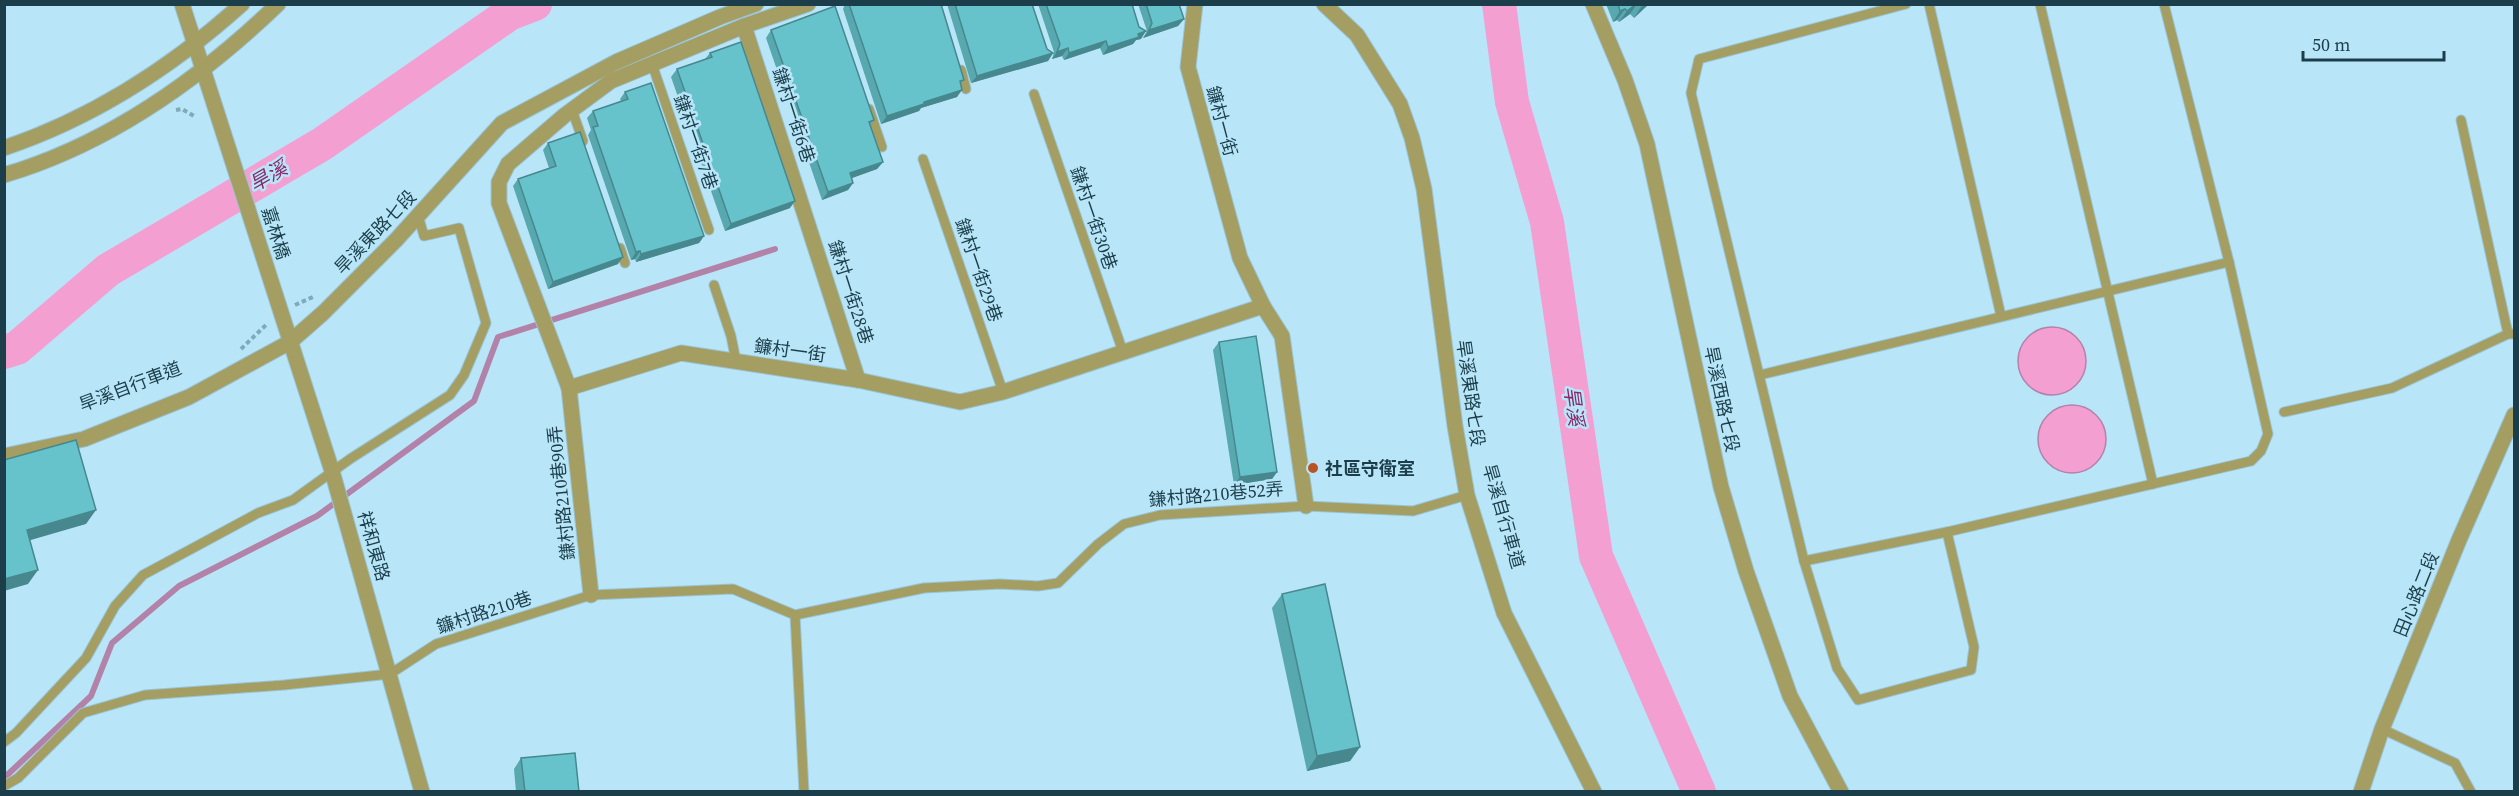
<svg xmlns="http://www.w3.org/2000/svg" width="2519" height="796" font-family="'Source Serif 4','Noto Sans TC',serif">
<rect width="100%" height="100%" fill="#b8e6f8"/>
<g fill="#f49fd2" stroke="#b382a9" stroke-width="1.5">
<circle cx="2052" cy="361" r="34"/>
<circle cx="2072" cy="439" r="34"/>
</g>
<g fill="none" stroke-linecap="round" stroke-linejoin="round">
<polyline stroke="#b382a9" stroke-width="6" points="4,778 91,696 112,643 179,586 317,516 474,401 498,337 775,249"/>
<g stroke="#f49fd2" stroke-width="34">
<polyline points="1499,4 1512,102 1547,222 1596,556 1699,792"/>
<polyline points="4,352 17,348 108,270 322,144 509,14 535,4"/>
</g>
<g stroke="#99c4d5" stroke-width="11">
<g id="service">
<polyline points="1906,4 1699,59 1691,93 1804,561 1837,668 1858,700 1971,670 1974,647 1947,532"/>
<polyline points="1929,4 2001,316"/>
<polyline points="2040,4 2153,484"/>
<polyline points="652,64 709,230"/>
<polyline points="961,70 966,89"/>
<polyline points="1034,94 1123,352"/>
<polyline points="869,109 882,147"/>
<polyline points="572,110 583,141"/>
<polyline points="2461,120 2508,334"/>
<polyline points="923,159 1003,392"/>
<polyline points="620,248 625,263"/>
<polyline points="714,285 731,336 736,361"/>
<polyline points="1760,375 2229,262"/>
<polyline points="2284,412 2392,388 2508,334 2514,334"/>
<polyline points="1804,561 1947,532 2251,461 2261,451 2268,434 2229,262 2164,4"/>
<polyline points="795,615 924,588 1000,584 1038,586 1058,583 1098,544 1124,524 1160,515 1306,506 1413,511 1467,495"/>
<polyline points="795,615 804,792"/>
<polyline points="2382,729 2455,763 2471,792"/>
<polyline points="4,742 16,733 86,658 115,606 143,575 258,513 293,500 350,459 450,395 464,375 486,323 459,228 424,236 418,215"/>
<polyline points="4,786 18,778 83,713 145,695 284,685 390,674 436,644 591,595 733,589 795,615"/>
</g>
</g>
<g stroke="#99c4d5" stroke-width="17">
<g id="minor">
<polyline points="1195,4 1188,67 1240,258 1263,306 1282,336 1306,506"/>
<polyline points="1324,4 1357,35 1400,104 1412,138 1424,189 1455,426 1467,495 1504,613 1594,792"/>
<polyline points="1593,4 1625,80 1647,144 1721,487 1746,571 1790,696 1841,792"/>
<polyline points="744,26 858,380"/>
<polyline points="569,388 681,353 858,380 960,402 1003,392 1263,306"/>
<polyline points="4,456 84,439 189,397 290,342 323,313 396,240 502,123 616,62 720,17 756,4"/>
<polyline points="591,595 569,388 499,203 499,182 508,164 565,115 611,81 744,26 808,4"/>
</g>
</g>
<g stroke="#99c4d5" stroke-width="17">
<g id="tertiary">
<polyline points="182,4 332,471 422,792"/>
<path d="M 4,148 C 93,118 172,67 242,4"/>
<path d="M 4,175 C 109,144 200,79 278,4"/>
<polyline points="2361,792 2382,729 2459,540 2514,415"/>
</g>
</g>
<g stroke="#80aaba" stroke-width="4" stroke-dasharray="4.5 3" stroke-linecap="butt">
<polyline points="176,110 182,109 194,116"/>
<polyline points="295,305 315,296"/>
<polyline points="241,349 268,323"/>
</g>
<use href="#service" stroke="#a49e63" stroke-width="9"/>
<use href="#minor" stroke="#a49e63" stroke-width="15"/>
<use href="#tertiary" stroke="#a49e63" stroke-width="15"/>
</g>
<g fill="#58a8af">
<polygon points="845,4 941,4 964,80 961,84 957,97 921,108 919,111 881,124 843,9"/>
<polygon points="947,4 1032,4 1047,49 1053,53 1048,61 971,83"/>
<polygon points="1038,4 1132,4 1141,39 1136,40 1133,44 1103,55 1100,48 1064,60 1062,56 1052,59 1054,52"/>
<polygon points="1138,4 1179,4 1184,19 1178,26 1143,38 1147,31"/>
<polygon points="1606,4 1649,4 1634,18 1630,14 1619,22 1617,20 1613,22"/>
<polygon points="771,30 874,120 870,125 883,162 877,169 851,178 853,183 848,190 822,200 766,38"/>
<polygon points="710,53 790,208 725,231 671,77 677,69 705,59"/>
<polygon points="625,92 704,236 699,243 636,262 635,259 631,260 588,135 591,130 587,118 593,111 621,101 620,99"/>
<polygon points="548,143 618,264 548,289 513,186 518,179 549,168 543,150"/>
<polygon points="1219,342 1277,472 1272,479 1234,485 1213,350"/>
<polygon points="1282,594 1360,747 1350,761 1307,771 1272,608"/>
<polygon points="521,758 579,792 516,792 514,769"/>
</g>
<g fill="#47888e">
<polygon points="1636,4 1637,4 1630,14 1619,22 1627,11"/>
<polygon points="1644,4 1649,4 1634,18 1641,7"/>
<polygon points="1625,9 1617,20 1613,22 1620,11"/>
<polygon points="1184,19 1178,26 1143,38 1149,30"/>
<polygon points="1146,31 1141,39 1136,40 1133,44 1103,55 1108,47"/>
<polygon points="1106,41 1100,48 1064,60 1069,53"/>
<polygon points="1068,48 1062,56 1052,59 1057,52"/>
<polygon points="1053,53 1048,61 971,83 977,76"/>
<polygon points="962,90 957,97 921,108 919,111 881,124 887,116 924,102"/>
<polygon points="883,162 877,169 844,181 850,173"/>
<polygon points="853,183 848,190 822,200 828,192"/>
<polygon points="795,201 790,208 725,231 731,224"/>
<polygon points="704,236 699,243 636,262 641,254"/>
<polygon points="640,251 635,259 631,260 636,252"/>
<polygon points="623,257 618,264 548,289 553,282"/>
<polygon points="1277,472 1272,479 1234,485 1240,477"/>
<polygon points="96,510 86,524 17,544 27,530"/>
<polygon points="38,570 28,584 4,591 4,579"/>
<polygon points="1360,747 1350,761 1307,771 1317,756"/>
</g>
<g fill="#66c3cb" stroke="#47888e" stroke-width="1.5">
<polygon points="849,4 941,4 964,80 960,81 962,90 924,102 924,104 887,116"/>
<polygon points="955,4 1032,4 1047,49 1053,53 977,76"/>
<polygon points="1046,4 1132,4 1139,27 1146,31 1138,34 1139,37 1108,47 1106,41 1069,53 1068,48 1057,52 1060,44"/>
<polygon points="1146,4 1179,4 1184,19 1149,30 1152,23"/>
<polygon points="1618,4 1636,4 1627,11 1625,9 1620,11"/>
<polygon points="835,6 874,120 869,122 883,162 850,173 853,183 828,192 771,30"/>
<polygon points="741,42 795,201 731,224 677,69 712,57 710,53"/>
<polygon points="651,83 704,236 641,254 640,251 636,252 593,127 598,126 593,111 628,99 625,92"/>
<polygon points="580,132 623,257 553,282 518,179 556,166 548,143"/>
<polygon points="1256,336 1277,472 1240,477 1219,342"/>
<polygon points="76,440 96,510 27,530 38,570 4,579 4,460"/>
<polygon points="1325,584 1360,747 1317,756 1282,594"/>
<polygon points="575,753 579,792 525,792 521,758"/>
</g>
<circle fill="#b85323" stroke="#b8e6f8" stroke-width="2" cx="1313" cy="468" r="6"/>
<g text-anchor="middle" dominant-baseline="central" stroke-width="5" stroke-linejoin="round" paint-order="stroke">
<g font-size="18" fill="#1c3e4a" stroke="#b8e6f8">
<text transform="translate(794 115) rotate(72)">鎌村一街6巷</text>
<text transform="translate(1222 121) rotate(75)">鐮村一街</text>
<text transform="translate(696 142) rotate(71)">鎌村一街7巷</text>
<text transform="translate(1094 218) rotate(71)">鎌村一街30巷</text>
<text transform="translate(375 232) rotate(-46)">旱溪東路七段</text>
<text transform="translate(276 233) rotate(72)">嘉林橋</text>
<text transform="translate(979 270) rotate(71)">鎌村一街29巷</text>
<text transform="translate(851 292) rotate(72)">鎌村一街28巷</text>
<text transform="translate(790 350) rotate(8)">鐮村一街</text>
<text transform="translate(130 386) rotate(-21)">旱溪自行車道</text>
<text transform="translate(1471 393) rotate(82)">旱溪東路七段</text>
<text transform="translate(1722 399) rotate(78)">旱溪西路七段</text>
<text transform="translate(561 493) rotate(-96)">鎌村路210巷90弄</text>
<text transform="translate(1216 494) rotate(-5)">鎌村路210巷52弄</text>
<text transform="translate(1504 516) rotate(74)">旱溪自行車道</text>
<text transform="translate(374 546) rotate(74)">祥和東路</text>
<text transform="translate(2416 594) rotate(-68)">田心路二段</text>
<text transform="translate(484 612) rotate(-18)">鐮村路210巷</text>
</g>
<g font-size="18" font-weight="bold" fill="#1c3e4a" stroke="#b8e6f8" text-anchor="start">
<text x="1325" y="468">社區守衛室</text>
</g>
<g font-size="20" font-style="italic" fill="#89296a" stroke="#b8e6f8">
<text transform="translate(268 176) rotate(-30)">旱溪</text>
<text transform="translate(1574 406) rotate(82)">旱溪</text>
</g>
</g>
<rect width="2519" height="796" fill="none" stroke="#1c3e4a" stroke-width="12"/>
<path d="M2303 51v9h141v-9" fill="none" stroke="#1c3e4a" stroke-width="3"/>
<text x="2312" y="51" font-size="18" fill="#1c3e4a" stroke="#b8e6f8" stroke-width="4.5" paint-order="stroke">50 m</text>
</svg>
